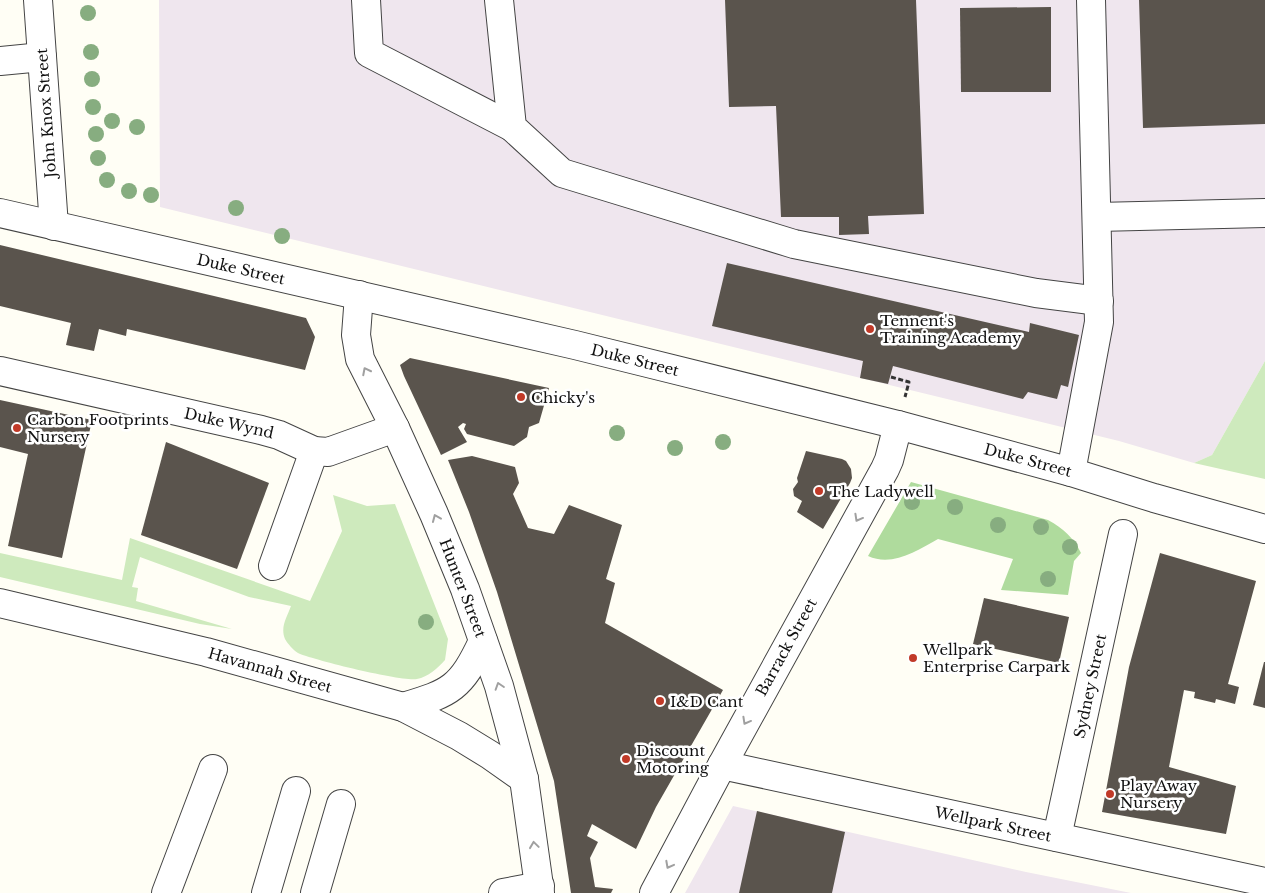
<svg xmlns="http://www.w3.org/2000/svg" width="1265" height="893" font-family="'Libre Baskerville',serif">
<rect width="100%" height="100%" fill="#fffef5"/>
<g fill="#efe6ee">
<polygon points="159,0 1265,0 1265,361 1212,455 1194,463 1119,441 160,207"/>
<polygon points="733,806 1026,872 1131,893 685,893"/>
</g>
<g fill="#ceeabd">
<polygon points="1265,361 1265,479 1194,463 1212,455"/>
<path d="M 333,495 L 367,506 L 395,504 L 448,639 L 445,660 C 438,668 428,677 417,679 C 403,682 313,660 298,653 C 293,650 288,644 285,639 C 280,627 287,617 291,606 L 249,597 L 140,557 L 132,587 L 138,588 L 136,601 L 232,629 L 200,624 L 0,577 L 0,553 L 122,580 L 130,538 L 310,601 L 342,531 Z"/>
</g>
<path fill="#afdb9d" d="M 911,482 L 1048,520 C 1064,529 1073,537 1081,553 L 1074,561 L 1068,595 L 1001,590 L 1013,559 L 938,539 C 917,551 892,567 868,556 Z"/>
<g fill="#5a544d">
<polygon points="725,0 916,0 924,214 868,216 869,234 839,235 839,217 781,217 776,106 729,107"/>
<polygon points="1139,0 1265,0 1265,124 1143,128"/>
<polygon points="1051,7 1051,92 961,92 960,8"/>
<polygon points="0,245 306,318 315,337 305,370 127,329 126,336 99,329 94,351 66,345 71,323 0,306"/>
<polygon points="727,263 1029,332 1030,323 1079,335 1068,387 1061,385 1057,399 1028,392 1023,399 893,366 888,384 860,378 863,361 712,326"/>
<polygon points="410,358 549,388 539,423 529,427 527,437 514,446 467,434 464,429 466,424 463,423 458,427 467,442 441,455 404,376 400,365"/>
<polygon points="0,400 92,420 62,558 8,546 28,454 0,447"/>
<polygon points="166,442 269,483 237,569 141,535"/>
<polygon points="806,451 842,459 846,461 851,469 852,478 850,483 823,529 797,512 802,501 794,496 793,489 798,482 797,478"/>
<polygon points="472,456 515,467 519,483 513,494 528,528 554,534 569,505 622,525 606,579 615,583 605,623 723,690 656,807 636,849 592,824 587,836 598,842 590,858 595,887 613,889 611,893 571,893 554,781 497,592 469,512 448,460"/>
<polygon points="1160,553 1256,581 1228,684 1239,687 1235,704 1216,699 1215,703 1194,698 1195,692 1184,690 1169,767 1236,786 1226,834 1102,812 1129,667"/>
<polygon points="984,598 1069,617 1059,663 973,644"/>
<polygon points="1264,662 1265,662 1265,708 1253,705"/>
<polygon points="757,811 845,832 832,893 739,893"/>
</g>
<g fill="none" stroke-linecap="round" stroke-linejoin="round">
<g stroke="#444" stroke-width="30">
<g id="minor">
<polyline points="38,0 54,226"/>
<polyline points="366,0 369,53 512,127"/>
<polyline points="499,0 512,127 562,173 794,244 1036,293 1099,301"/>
<polyline points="0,61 42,57"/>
<polyline points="0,213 575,345 898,425 1071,472 1154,498 1265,529"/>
<polyline points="1097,217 1265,213"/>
<polyline points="359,295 356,335 360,359 395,428 434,514 465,589 499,686 524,779 540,893"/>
<polyline points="0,371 261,430 279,435 314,451 328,452 395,428"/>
<polyline points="1071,472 1099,322 1091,0"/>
<polyline points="273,566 314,451"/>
<polyline points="0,603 206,652 403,707 459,736 490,755 524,779"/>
<path d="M 403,707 C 451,693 461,688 483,641"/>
<polyline points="722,765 1265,882"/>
<polyline points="1057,837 1123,534"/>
<polyline points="166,893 213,769"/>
<polyline points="266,893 296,791"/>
<polyline points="315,893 341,804"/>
<polyline points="503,893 540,886"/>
<polyline points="654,893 722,765 885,469 889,460 898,425"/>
</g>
</g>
<polyline stroke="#333" stroke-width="3" stroke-dasharray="5 2.5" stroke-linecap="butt" points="891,377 909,382 905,397"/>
<use href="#minor" stroke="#fff" stroke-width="28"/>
</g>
<g fill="#87ad80">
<circle cx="88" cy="13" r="8"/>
<circle cx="91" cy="52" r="8"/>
<circle cx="92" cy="79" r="8"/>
<circle cx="93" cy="107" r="8"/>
<circle cx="112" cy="121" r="8"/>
<circle cx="137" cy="127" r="8"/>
<circle cx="96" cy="134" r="8"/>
<circle cx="98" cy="158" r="8"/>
<circle cx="107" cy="180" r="8"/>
<circle cx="129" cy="191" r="8"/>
<circle cx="151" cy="195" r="8"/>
<circle cx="236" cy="208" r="8"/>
<circle cx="282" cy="236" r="8"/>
<circle cx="617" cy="433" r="8"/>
<circle cx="723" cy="442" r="8"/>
<circle cx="675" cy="448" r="8"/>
<circle cx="912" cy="502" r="8"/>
<circle cx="955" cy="507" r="8"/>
<circle cx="998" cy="525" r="8"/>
<circle cx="1041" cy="527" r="8"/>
<circle cx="1070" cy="547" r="8"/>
<circle cx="1048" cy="579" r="8"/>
<circle cx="426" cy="622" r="8"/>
</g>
<defs><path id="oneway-chevron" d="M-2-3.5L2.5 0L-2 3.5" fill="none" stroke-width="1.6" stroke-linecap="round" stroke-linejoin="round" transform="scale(1.25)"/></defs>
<g stroke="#a0a0a0">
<use href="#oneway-chevron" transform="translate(366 371) rotate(-117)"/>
<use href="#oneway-chevron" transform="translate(436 518) rotate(-113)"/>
<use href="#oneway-chevron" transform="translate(858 518) rotate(119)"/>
<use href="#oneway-chevron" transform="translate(499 686) rotate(-108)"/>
<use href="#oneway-chevron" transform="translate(746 721) rotate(119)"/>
<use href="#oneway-chevron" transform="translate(534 845) rotate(-98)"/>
<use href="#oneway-chevron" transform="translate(669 865) rotate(118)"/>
</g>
<g fill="#c13a28" stroke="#fff" stroke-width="2">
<circle cx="870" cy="329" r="5"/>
<circle cx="521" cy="397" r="5"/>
<circle cx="17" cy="428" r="5"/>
<circle cx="819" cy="491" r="5"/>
<circle cx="913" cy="658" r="5"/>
<circle cx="660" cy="701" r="5"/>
<circle cx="626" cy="759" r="5"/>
<circle cx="1110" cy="794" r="5"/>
</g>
<g text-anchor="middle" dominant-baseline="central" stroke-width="5" stroke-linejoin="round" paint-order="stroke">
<g font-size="15" fill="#111" stroke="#fff">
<text transform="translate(46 113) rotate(-94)">John Knox Street</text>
<text transform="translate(241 269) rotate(13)">Duke Street</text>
<text transform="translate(635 360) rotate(14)">Duke Street</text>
<text transform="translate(229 423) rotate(13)">Duke Wynd</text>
<text transform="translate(1028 460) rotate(15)">Duke Street</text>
<text transform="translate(463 588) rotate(69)">Hunter Street</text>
<text transform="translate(786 647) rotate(-61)">Barrack Street</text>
<text transform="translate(270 670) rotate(16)">Havannah Street</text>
<text transform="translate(1090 686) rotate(-78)">Sydney Street</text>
<text transform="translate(993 824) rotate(12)">Wellpark Street</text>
</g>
<g font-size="15" fill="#111" stroke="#fff" text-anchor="start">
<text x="880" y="320">Tennent's<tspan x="880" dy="17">Training Academy</tspan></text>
<text x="531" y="397">Chicky's</text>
<text x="27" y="419">Carbon Footprints<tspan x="27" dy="17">Nursery</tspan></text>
<text x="829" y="491">The Ladywell</text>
<text x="923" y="649">Wellpark<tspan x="923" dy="17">Enterprise Carpark</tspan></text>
<text x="670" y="701">I&amp;D Cant</text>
<text x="636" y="750">Discount<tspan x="636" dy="17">Motoring</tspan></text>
<text x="1120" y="785">Play Away<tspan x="1120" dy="17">Nursery</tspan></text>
</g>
</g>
</svg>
